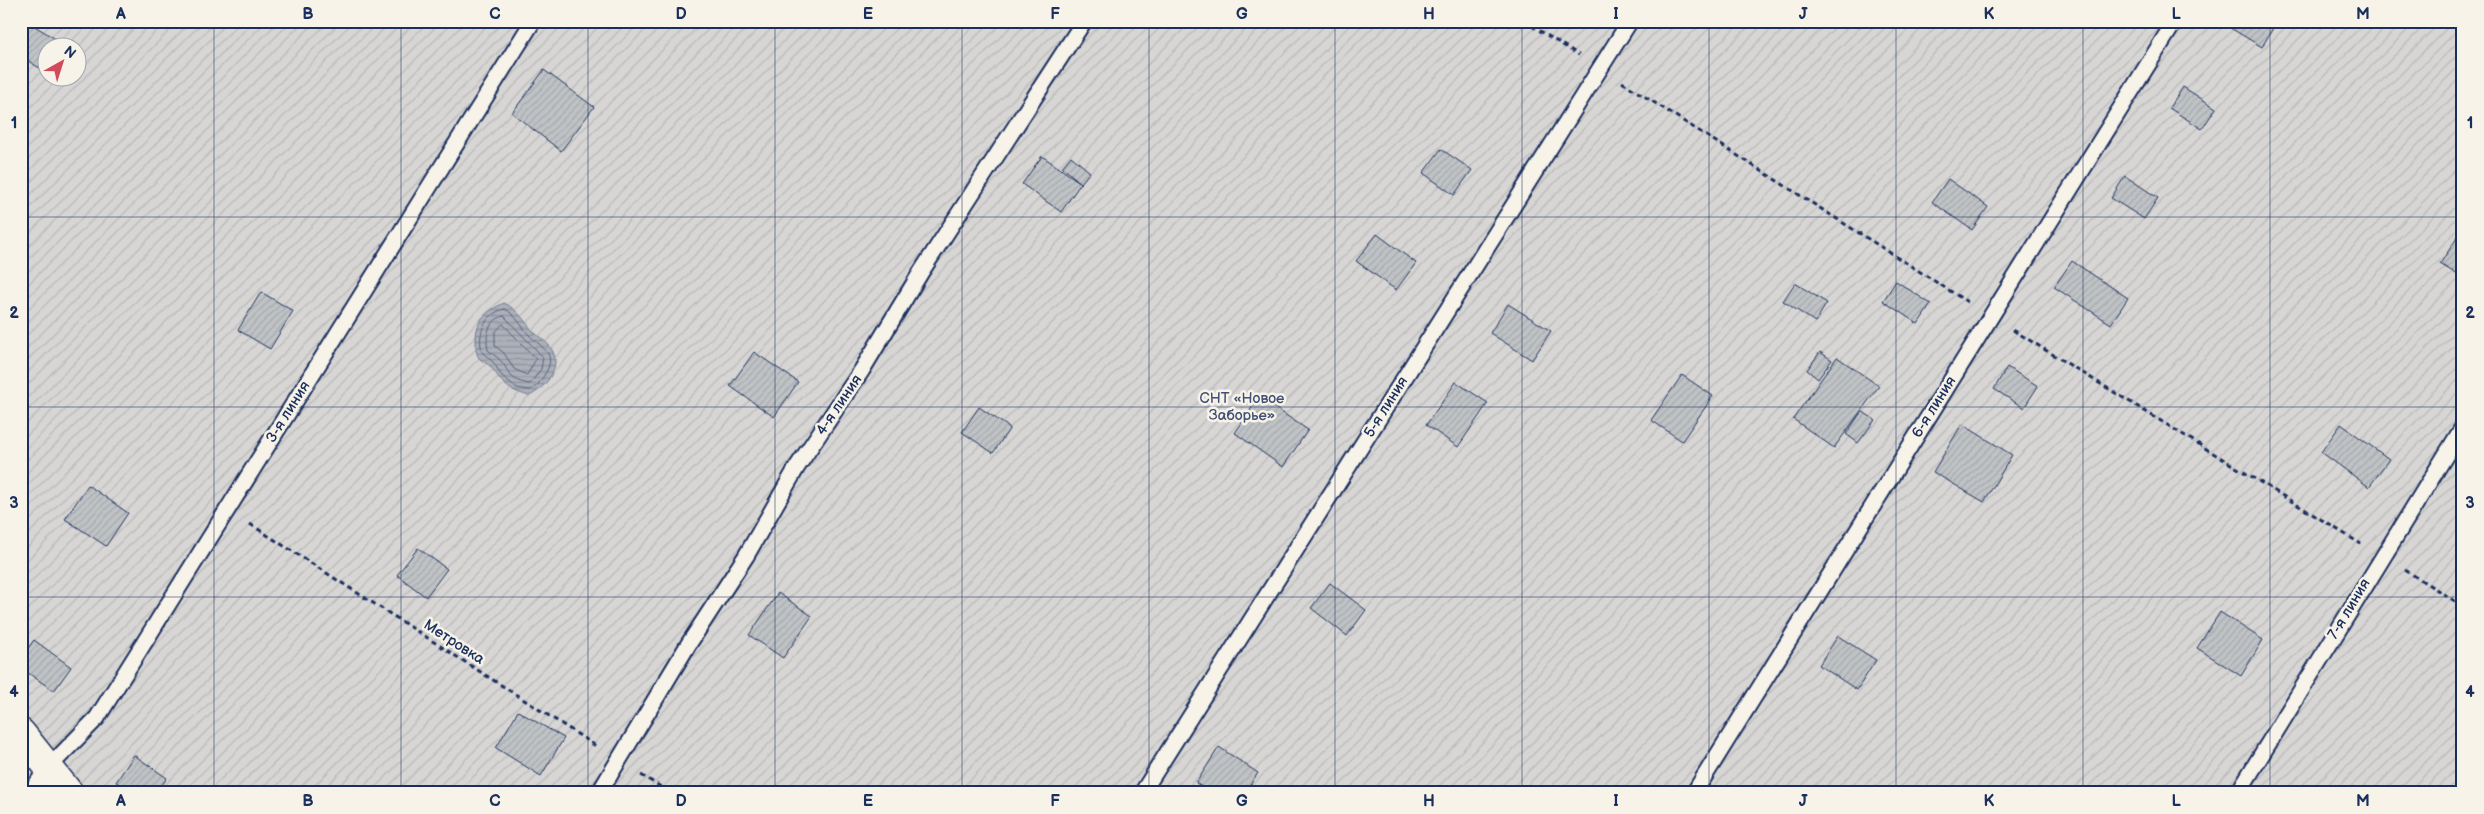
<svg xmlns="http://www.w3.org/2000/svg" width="2484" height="814" font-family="'Balsamiq Sans',sans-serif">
<defs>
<pattern id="garden-furrows" width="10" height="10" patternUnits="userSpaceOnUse" patternTransform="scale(1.25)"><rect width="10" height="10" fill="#d7d6d4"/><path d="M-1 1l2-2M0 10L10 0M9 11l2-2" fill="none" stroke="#b8b8b8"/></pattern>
<pattern id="water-rules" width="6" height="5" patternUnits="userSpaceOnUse" patternTransform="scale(1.25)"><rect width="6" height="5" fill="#acb0b9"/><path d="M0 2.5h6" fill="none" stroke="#8b909a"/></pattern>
<pattern id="building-hatch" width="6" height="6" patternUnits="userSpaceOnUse" patternTransform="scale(1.25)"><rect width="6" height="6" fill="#c0c3c5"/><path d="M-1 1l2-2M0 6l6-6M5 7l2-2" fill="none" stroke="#a4a8ac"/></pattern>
</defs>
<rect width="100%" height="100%" fill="#f7f3e8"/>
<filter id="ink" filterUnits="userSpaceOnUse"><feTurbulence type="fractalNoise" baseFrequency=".02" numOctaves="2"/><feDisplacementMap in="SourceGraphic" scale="10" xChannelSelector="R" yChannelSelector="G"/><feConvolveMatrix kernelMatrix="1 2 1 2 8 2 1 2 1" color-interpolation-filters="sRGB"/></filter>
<g filter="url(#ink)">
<path fill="url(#garden-furrows)" stroke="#798299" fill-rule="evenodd" d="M 21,21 L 2463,21 L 2463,793 L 21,793 ZM 48,48 L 78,48 L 78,78 L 48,78 Z"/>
<path fill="url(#water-rules)" stroke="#727c95" d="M 504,303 C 517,309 523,319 532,330 C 539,338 548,341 553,352 C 561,368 544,390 529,396 C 506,389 505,386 491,367 C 488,363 482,362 479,358 C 475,352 476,346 476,339 C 476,319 487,311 504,303 Z"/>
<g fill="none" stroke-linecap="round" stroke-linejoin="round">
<g stroke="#556382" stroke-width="1">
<path d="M 505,309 C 516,315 521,326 529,335 C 543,349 559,354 543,377 C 539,383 537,387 530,390 L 517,388 L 511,383 L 501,375 L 494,363 L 482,352 C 477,333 485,313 505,309 Z"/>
<path d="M 504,316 L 543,357 L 541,369 L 530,384 C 505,380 511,370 498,358 C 495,355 491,353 488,350 C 485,336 488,320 504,316 Z"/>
<polygon points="503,324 536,359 527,375 514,369 504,353 495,346 495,333"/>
</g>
</g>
<g fill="url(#building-hatch)" stroke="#1b2f5e">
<polygon points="2222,21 2277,21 2262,47 2222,23"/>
<polygon points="30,23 62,43 59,48 48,48 48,66 44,71 21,56 21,37"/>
<polygon points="544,70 594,107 561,151 512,113"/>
<polygon points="2183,87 2216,108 2202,129 2169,108"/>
<polygon points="1441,149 1472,170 1454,195 1423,173"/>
<polygon points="1042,156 1081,183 1061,212 1022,184"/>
<polygon points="1071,156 1090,172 1081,183 1062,167"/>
<polygon points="2125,176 2158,198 2144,219 2111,198"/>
<polygon points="1948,179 1988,207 1972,230 1932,202"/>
<polygon points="2462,230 2463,230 2463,278 2440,264"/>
<polygon points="1377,234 1416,263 1396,290 1356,261"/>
<polygon points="2072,261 2128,298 2111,324 2054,287"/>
<polygon points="1896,281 1931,304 1918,324 1883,301"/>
<polygon points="1795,283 1827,303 1815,322 1783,301"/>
<polygon points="261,292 293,311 270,349 238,330"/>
<polygon points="1508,304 1551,331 1532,360 1490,333"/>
<polygon points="754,352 798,382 774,417 730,386"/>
<polygon points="1820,352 1832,360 1818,379 1807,370"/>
<polygon points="1837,357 1879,386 1834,448 1793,419"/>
<polygon points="2007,367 2038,386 2024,408 1994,389"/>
<polygon points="1682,375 1713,396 1682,441 1651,420"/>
<polygon points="1456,382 1488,403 1458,447 1426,425"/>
<polygon points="1259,397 1308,430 1283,467 1235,433"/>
<polygon points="979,407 1010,428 993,453 962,432"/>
<polygon points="1862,411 1875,420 1858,443 1846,434"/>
<polygon points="1962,424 2012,455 1984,502 1933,472"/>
<polygon points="2341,424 2389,459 2369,487 2321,452"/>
<polygon points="88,485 128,513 106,546 65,519"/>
<polygon points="418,548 447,569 426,597 397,575"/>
<polygon points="1330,583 1366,610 1347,636 1311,608"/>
<polygon points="778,593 812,616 783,658 749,635"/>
<polygon points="2220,612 2263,640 2241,676 2197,648"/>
<polygon points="1838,636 1876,660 1857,690 1819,665"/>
<polygon points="34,640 71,667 54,691 21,668 21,658"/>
<polygon points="518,711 564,738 541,776 496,748"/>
<polygon points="1219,747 1258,773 1245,793 1210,793 1196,783"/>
<polygon points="134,755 167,778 156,793 132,793 116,782"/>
</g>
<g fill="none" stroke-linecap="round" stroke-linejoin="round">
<g stroke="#1b2f5e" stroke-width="19">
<g id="service">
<polyline points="30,793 48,768 97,718 533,21"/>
<polyline points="599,793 688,645 746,556 797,467 862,370 921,272 1084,21"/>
<polyline points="1142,793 1630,21"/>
<polyline points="1694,793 2175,21"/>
<polyline points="2238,793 2463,427"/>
</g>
</g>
<g stroke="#1b2f5e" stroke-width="31">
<polyline id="minor" points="21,733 69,793"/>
</g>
<g stroke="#1b2f5e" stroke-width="3" stroke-dasharray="5 4" stroke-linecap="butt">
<polyline points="1524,21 1579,55"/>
<polyline points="1622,82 1969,303"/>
<polyline points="2013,330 2361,544"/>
<polyline points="250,524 596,746"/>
<polyline points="2405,570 2463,606"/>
<polyline points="641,775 671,793"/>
</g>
<use href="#service" stroke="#f7f3e8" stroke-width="15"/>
<use href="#minor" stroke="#f7f3e8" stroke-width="28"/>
</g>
</g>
<path fill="none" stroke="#1b2f5e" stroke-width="1" stroke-opacity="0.55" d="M 214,21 L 214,793M 401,21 L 401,793M 588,21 L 588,793M 775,21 L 775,793M 962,21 L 962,793M 1149,21 L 1149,793M 1335,21 L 1335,793M 1522,21 L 1522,793M 1709,21 L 1709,793M 1896,21 L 1896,793M 2083,21 L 2083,793M 2270,21 L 2270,793M 21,217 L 2463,217M 21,407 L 2463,407M 21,597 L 2463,597"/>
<g text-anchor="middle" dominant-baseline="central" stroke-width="5" stroke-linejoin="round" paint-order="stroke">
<g font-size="15" fill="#415076" stroke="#f7f3e8">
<text x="1242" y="398">СНТ «Новое<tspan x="1242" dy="17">Заборье»</tspan></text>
</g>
<g font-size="15" fill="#1b2f5e" stroke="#f7f3e8">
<text transform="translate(839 405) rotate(-56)">4-я линия</text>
<text transform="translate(1386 407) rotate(-58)">5-я линия</text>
<text transform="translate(1934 407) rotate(-58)">6-я линия</text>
<text transform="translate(288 412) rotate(-58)">3-я линия</text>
<text transform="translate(2349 609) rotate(-59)">7-я линия</text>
<text transform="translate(454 642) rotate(33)">Метровка</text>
</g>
</g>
<rect width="2484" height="814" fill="none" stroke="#f7f3e8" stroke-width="55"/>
<g transform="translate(62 62) rotate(39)"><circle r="24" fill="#f7f3e8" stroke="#9fa5b1"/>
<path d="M0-4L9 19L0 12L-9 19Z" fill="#d1495b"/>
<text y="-8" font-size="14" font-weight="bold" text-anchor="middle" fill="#1b2f5e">N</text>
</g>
<rect x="28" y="28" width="2428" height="758" fill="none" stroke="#1b2f5e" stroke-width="2"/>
<g font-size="16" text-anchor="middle" font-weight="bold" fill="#1b2f5e">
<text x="121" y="19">A</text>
<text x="308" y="19">B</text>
<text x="495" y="19">C</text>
<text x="681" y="19">D</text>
<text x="868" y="19">E</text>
<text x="1055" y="19">F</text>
<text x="1242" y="19">G</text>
<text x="1429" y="19">H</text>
<text x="1616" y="19">I</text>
<text x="1803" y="19">J</text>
<text x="1989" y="19">K</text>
<text x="2176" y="19">L</text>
<text x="2363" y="19">M</text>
<text x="14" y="128">1</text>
<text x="2470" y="128">1</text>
<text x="14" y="318">2</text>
<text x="2470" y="318">2</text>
<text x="14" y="508">3</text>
<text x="2470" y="508">3</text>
<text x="14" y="697">4</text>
<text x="2470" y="697">4</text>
<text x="121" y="806">A</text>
<text x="308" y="806">B</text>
<text x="495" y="806">C</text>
<text x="681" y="806">D</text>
<text x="868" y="806">E</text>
<text x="1055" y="806">F</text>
<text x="1242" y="806">G</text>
<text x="1429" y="806">H</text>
<text x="1616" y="806">I</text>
<text x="1803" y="806">J</text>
<text x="1989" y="806">K</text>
<text x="2176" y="806">L</text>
<text x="2363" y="806">M</text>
</g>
</svg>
